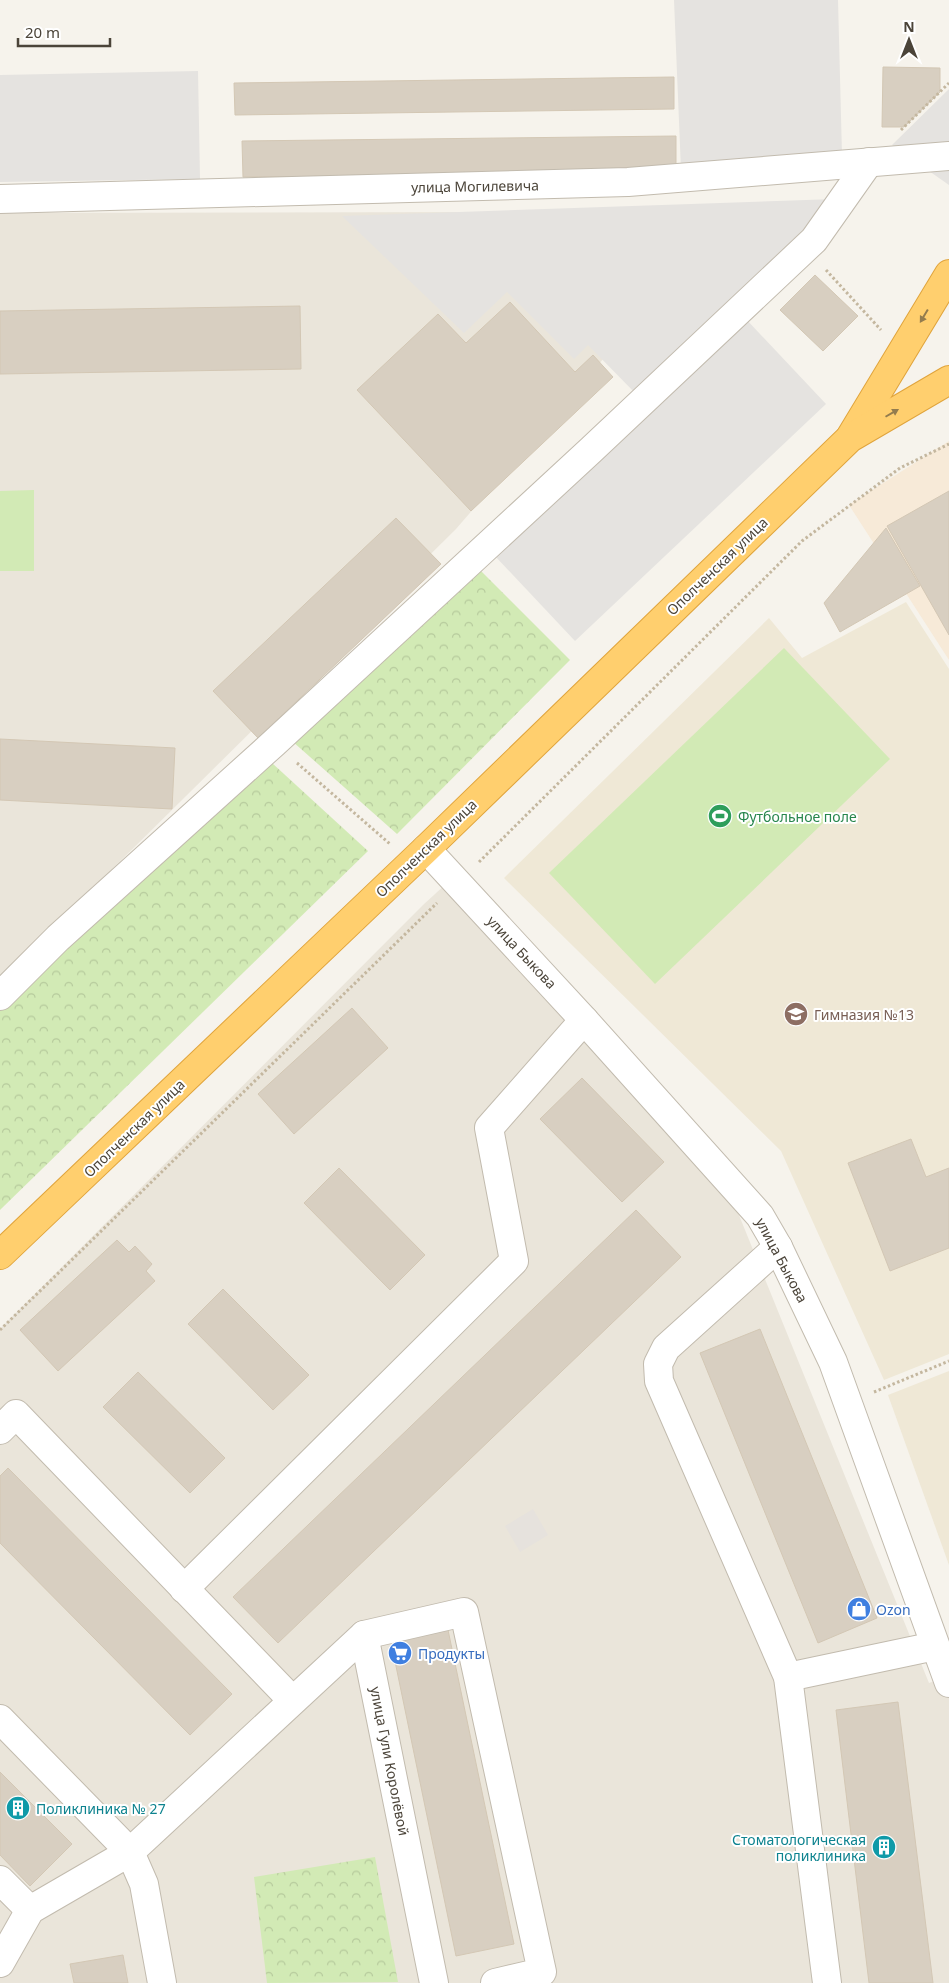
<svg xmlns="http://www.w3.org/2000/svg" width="949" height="1983" font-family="'Noto Sans',sans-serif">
<defs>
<pattern id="forest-crowns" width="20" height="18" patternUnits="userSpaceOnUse" patternTransform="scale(1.25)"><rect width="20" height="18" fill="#d2eab5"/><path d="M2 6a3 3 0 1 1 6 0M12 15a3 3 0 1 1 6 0" fill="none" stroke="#b6ca9c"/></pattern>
</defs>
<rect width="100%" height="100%" fill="#f6f3ec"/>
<g fill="#eae5da">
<polygon points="499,212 642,314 456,529 0,980 0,213"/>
<polygon points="459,872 730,1193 929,1683 949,1676 949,1983 0,1983 0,1329 423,905"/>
</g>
<polygon fill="#f7ead8" points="949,441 949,660 849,505"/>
<polygon fill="#e6e2dd" points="533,1509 548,1535 520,1552 505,1526"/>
<g fill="#efe8d6">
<polygon points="906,602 949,669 949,1354 884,1380 781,1151 504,878 769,618 802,658"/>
<polygon points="949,1371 949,1565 888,1395"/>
</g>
<g fill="url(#forest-crowns)">
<polygon points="476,566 570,660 397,834 292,741"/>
<polygon points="272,763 368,851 0,1210 0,1009 169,845"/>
<polygon points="375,1857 398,1982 267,1983 254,1877"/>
</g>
<g fill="#d2eab5">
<polygon points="34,490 34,571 0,571 0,491"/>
<polygon points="784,648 890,759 655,984 549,873"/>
</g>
<g fill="#e5e3e0">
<polygon points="674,0 838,0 842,155 681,170"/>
<polygon points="198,71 200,179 0,182 0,75"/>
<polygon points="949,89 949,185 892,145"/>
<polygon points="835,199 637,395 588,345 574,359 507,292 464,333 342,216"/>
<polygon points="745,318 826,404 575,641 494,555"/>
</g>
<g fill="#d8cfc1" stroke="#d3c7b4">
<polygon points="883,67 940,68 940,92 904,127 882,127"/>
<polygon points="674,77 674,109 235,115 234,83"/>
<polygon points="676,136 676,173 243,177 242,141"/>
<polygon points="815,275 858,316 823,351 780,310"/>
<polygon points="510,302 575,372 593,355 613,377 471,511 357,390 438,314 466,343"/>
<polygon points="300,306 301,369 0,374 0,311"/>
<polygon points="949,491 949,635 887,526"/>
<polygon points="396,518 441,564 258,738 213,691"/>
<polygon points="886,528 920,586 840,632 824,603"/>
<polygon points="0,739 175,748 172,809 0,800"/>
<polygon points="352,1008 388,1048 294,1134 258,1094"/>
<polygon points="582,1078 664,1162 622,1202 540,1119"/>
<polygon points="911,1139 926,1177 949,1168 949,1248 890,1271 848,1163"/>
<polygon points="339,1168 425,1255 390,1290 304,1203"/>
<polygon points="636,1210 681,1257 278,1643 233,1597"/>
<polygon points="117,1240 129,1252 135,1246 152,1264 146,1271 155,1281 58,1371 20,1330"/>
<polygon points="223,1289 309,1375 273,1410 188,1324"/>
<polygon points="760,1329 877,1618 818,1643 700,1353"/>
<polygon points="138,1372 225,1458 190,1493 103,1407"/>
<polygon points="8,1468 232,1694 190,1735 0,1543 0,1476"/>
<polygon points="448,1630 514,1944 456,1956 391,1642"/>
<polygon points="898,1702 933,1983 869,1983 836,1710"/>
<polygon points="0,1772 72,1844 30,1886 0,1855"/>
<polygon points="123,1955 128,1983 74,1983 70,1964"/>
</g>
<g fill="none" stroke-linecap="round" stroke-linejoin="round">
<g stroke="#c2bbae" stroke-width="30">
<g id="minor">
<polyline points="0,199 628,182 949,156"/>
<polyline points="426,849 584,1020 760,1216 778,1247 833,1362 949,1683"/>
<polyline points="0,996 58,938 274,743 591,450 814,240 869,162"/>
<polyline points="778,1247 666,1348 658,1364 659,1381 788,1677 827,1983"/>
<polyline points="0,1430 16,1414 292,1700"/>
<polyline points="184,1589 514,1261 489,1128 584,1020"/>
<polyline points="364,1635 464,1612 542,1972 495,1983"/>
<polyline points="788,1677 935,1646"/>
<polyline points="0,1719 130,1852 364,1635 434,1983"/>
<polyline points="0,1880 30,1910"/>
<polyline points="0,1963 30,1910 130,1852 144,1884 162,1983"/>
</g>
</g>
<g stroke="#e0a43c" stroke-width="30">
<g id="highway">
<polyline points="851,436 949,274"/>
<polyline points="0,1255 426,849 850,438 949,380"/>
</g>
</g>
<g stroke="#c4b79f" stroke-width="3" stroke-dasharray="2.5 2.5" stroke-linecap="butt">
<polyline points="901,130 949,83"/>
<polyline points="826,270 881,330"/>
<polyline points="297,763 390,844"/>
<polyline points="479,862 802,541 900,468 949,444"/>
<polyline points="0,1330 437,903"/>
<polyline points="874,1392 949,1361"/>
</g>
<use href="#minor" stroke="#fff" stroke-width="28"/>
<use href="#highway" stroke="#ffcf6e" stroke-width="28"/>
</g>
<defs><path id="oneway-solid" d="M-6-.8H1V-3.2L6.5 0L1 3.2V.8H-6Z" transform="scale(1.25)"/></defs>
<g fill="#937c4e">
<use href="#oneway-solid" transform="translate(924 316) rotate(121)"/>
<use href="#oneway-solid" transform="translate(892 413) rotate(-30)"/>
</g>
<defs>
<g id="stadium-disc" transform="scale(1.25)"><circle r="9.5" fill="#2e9e5b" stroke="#fff"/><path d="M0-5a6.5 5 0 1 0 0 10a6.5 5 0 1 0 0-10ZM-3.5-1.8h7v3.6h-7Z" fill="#fff"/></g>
<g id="school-disc" transform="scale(1.25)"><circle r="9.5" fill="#8d6e63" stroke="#fff"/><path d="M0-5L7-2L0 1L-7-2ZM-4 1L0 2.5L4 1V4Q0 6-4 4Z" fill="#fff"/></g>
<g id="shop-disc" transform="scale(1.25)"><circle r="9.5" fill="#3f7fe0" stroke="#fff"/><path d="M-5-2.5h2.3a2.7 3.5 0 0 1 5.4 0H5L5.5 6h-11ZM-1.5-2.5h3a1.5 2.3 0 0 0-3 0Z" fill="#fff"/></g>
<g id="supermarket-disc" transform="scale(1.25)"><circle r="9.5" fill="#3f7fe0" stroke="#fff"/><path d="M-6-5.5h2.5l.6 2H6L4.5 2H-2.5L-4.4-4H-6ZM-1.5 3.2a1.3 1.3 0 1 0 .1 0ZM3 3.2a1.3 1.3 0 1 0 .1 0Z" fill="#fff"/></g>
<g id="building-disc" transform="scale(1.25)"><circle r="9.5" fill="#0f9aa8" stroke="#fff"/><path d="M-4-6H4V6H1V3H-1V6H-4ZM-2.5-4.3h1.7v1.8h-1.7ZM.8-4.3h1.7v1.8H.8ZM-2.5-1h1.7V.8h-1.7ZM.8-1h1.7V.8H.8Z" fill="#fff"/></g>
</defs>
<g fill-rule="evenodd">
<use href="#stadium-disc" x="720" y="816"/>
<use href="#school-disc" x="796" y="1014"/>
<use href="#shop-disc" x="859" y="1609"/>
<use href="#supermarket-disc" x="400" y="1653"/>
<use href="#building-disc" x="18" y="1808"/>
<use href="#building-disc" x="884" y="1847"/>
</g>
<g text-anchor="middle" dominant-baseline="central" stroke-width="4" stroke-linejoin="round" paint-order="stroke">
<g font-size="14" fill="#4b4439" stroke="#fff">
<text transform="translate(475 186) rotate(-1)">улица Могилевича</text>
<text transform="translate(717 566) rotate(-44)">Ополченская улица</text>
<text transform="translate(426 848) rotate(-44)">Ополченская улица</text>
<text transform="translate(522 952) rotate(47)">улица Быкова</text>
<text transform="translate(134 1128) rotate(-44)">Ополченская улица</text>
<text transform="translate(782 1260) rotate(62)">улица Быкова</text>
<text transform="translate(390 1761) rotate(79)">улица Гули Королёвой</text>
</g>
<g font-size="14" fill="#27864d" stroke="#fff" text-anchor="start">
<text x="738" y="816">Футбольное поле</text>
</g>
<g font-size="14" fill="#785e54" stroke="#fff" text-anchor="start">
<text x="814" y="1014">Гимназия №13</text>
</g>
<g font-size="14" fill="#366cbe" stroke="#fff" text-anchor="start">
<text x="876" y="1609">Ozon</text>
<text x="418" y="1653">Продукты</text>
</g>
<g font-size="14" fill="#0d838f" stroke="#fff" text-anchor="start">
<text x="36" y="1808">Поликлиника № 27</text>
<text x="866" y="1839" text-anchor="end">Стоматологическая<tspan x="866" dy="16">поликлиника</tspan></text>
</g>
</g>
<g transform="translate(909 40)" stroke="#ffffff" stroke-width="4" paint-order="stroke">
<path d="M0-4L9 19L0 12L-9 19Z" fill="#4b4439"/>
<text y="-8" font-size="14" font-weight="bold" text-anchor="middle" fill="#4b4439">N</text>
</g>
<path d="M18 38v8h92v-8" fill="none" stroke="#4b4439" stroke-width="2.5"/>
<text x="25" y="38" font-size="15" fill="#4b4439" stroke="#ffffff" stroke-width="4" paint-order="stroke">20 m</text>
</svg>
